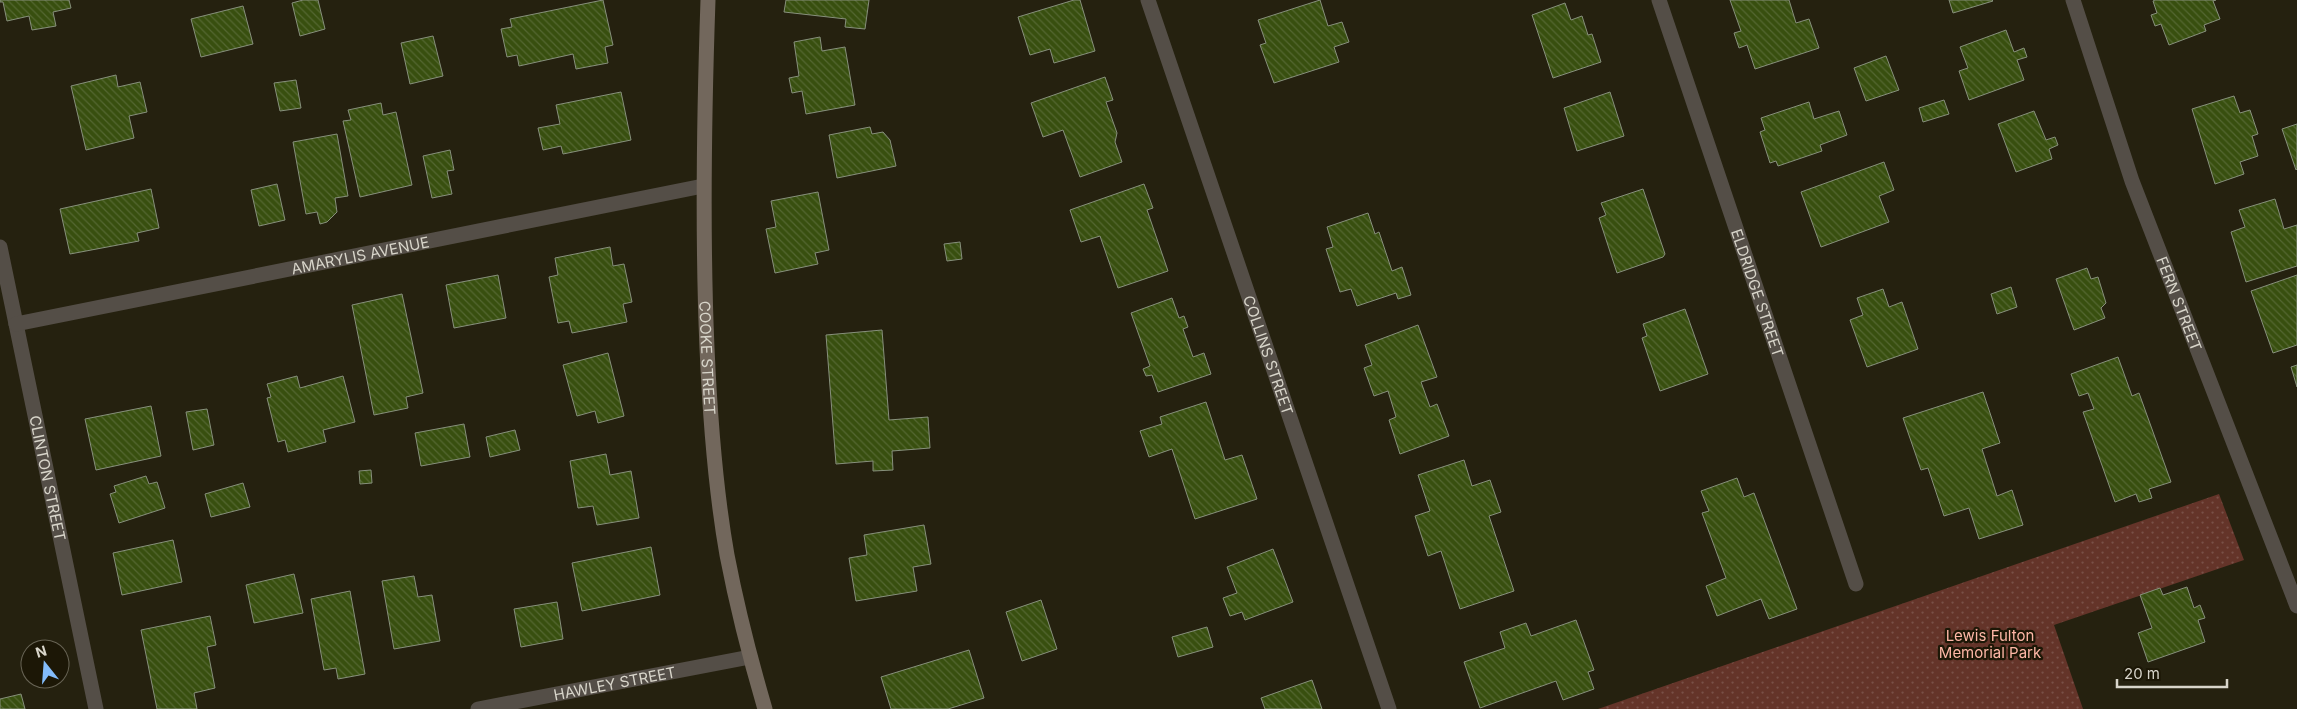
<svg xmlns="http://www.w3.org/2000/svg" width="2297" height="709" font-family="Inter,sans-serif">
<defs>
<pattern id="park-dots" width="8" height="8" patternUnits="userSpaceOnUse" patternTransform="scale(1.25)"><rect width="8" height="8" fill="#643429"/><path d="M2 2h.1M6 6h.1" fill="none" stroke="#795047" stroke-width="1.8" stroke-linecap="round"/></pattern>
<pattern id="building-back-hatch" width="6" height="6" patternUnits="userSpaceOnUse" patternTransform="scale(1.25)"><rect width="6" height="6" fill="#384f0f"/><path d="M-1 5l2 2M0 0l6 6M5-1l2 2" fill="none" stroke="#546731"/></pattern>
</defs>
<rect width="100%" height="100%" fill="#25210f"/>
<polygon fill="url(#park-dots)" points="2219,494 2244,560 2054,625 2083,709 1598,709"/>
<g fill="url(#building-back-hatch)" stroke="#87907c">
<polygon points="0,0 69,0 71,8 53,12 56,26 32,30 29,16 7,21 3,2 0,2"/>
<polygon points="303,0 318,0 325,29 300,36 292,3"/>
<polygon points="603,0 613,45 605,47 608,63 576,69 573,54 519,66 517,55 507,57 501,29 512,27 510,19"/>
<polygon points="786,0 869,0 865,29 845,27 846,19 784,12"/>
<polygon points="1074,0 1080,0 1095,51 1054,63 1050,49 1030,55 1018,17"/>
<polygon points="1320,0 1328,26 1342,22 1349,42 1334,47 1339,62 1274,83 1260,45 1266,43 1258,20"/>
<polygon points="1730,0 1789,0 1796,23 1809,19 1819,48 1755,69 1747,45 1739,48 1734,33 1741,31"/>
<polygon points="1949,0 1992,0 1993,1 1953,13"/>
<polygon points="2155,0 2216,0 2213,1 2220,19 2204,25 2206,31 2169,45 2161,24 2155,26 2151,15 2157,13 2153,1"/>
<polygon points="1565,3 1571,20 1582,16 1588,35 1592,34 1601,62 1553,78 1532,15"/>
<polygon points="243,6 253,44 201,57 191,19"/>
<polygon points="2006,30 2014,52 2024,48 2027,57 2017,60 2024,80 1969,100 1959,71 1968,68 1960,47"/>
<polygon points="433,36 443,76 410,84 401,43"/>
<polygon points="820,37 822,51 845,47 855,105 806,114 802,91 792,93 789,78 799,76 794,42"/>
<polygon points="1886,56 1899,90 1866,101 1854,68"/>
<polygon points="116,75 118,87 140,82 147,112 129,116 134,138 86,150 71,86"/>
<polygon points="1105,77 1113,100 1106,102 1117,133 1115,142 1122,162 1080,177 1063,130 1043,137 1031,103"/>
<polygon points="296,80 301,108 280,111 274,83"/>
<polygon points="621,92 631,140 563,154 561,146 543,150 538,128 560,124 556,105"/>
<polygon points="1610,92 1624,136 1577,151 1564,108"/>
<polygon points="2234,96 2240,113 2250,110 2258,134 2252,136 2258,156 2240,162 2244,174 2215,184 2192,109"/>
<polygon points="1944,100 1949,114 1923,122 1919,108"/>
<polygon points="1809,102 1814,119 1839,111 1847,135 1820,145 1822,151 1778,166 1776,161 1770,163 1760,132 1765,130 1761,118"/>
<polygon points="381,103 383,115 396,112 412,185 360,197 343,121 351,120 348,110"/>
<polygon points="2034,111 2046,140 2055,137 2058,145 2049,149 2052,159 2016,172 1998,124"/>
<polygon points="2297,124 2297,169 2296,170 2282,129"/>
<polygon points="870,127 872,134 883,132 890,140 896,166 837,178 829,135"/>
<polygon points="337,134 348,196 335,198 337,212 327,222 320,224 317,212 306,214 293,142"/>
<polygon points="450,150 454,170 447,171 452,194 432,198 423,156"/>
<polygon points="1884,162 1894,190 1879,196 1889,222 1821,247 1801,192"/>
<polygon points="277,184 285,220 259,226 251,190"/>
<polygon points="1144,184 1153,208 1147,210 1168,271 1118,288 1100,236 1081,242 1070,210"/>
<polygon points="151,189 159,228 137,233 139,241 70,254 60,209"/>
<polygon points="1643,189 1665,254 1663,257 1617,273 1599,218 1606,215 1601,203"/>
<polygon points="818,192 829,250 815,253 818,264 775,273 766,229 776,227 771,201"/>
<polygon points="2275,199 2284,229 2297,225 2297,266 2246,282 2231,232 2245,227 2239,210"/>
<polygon points="1368,213 1375,234 1379,232 1392,271 1402,267 1411,295 1398,299 1396,293 1357,306 1351,289 1340,292 1326,249 1333,247 1327,227"/>
<polygon points="960,242 962,259 947,261 944,244"/>
<polygon points="610,247 613,266 624,264 632,302 623,304 627,322 572,333 569,321 558,323 549,277 558,275 555,258"/>
<polygon points="2087,268 2091,279 2098,277 2106,303 2101,308 2105,318 2074,330 2056,279"/>
<polygon points="498,275 506,318 454,328 446,285"/>
<polygon points="2297,275 2297,345 2273,353 2251,291"/>
<polygon points="2011,287 2017,307 1997,314 1991,294"/>
<polygon points="1883,289 1889,307 1902,302 1918,349 1867,367 1850,320 1863,315 1857,298"/>
<polygon points="402,294 423,393 406,397 408,408 374,415 352,305"/>
<polygon points="1172,298 1179,318 1184,316 1188,327 1183,329 1193,357 1204,353 1211,374 1158,392 1152,375 1146,376 1143,369 1150,366 1131,313"/>
<polygon points="1685,309 1708,374 1660,391 1642,338 1647,336 1643,324"/>
<polygon points="1418,325 1437,377 1421,382 1430,407 1437,404 1449,436 1400,454 1389,420 1396,417 1388,391 1374,396 1364,368 1372,365 1365,345"/>
<polygon points="882,330 889,420 928,417 930,448 892,451 893,470 873,471 873,461 836,464 826,335"/>
<polygon points="608,353 624,416 598,423 595,411 577,416 563,365"/>
<polygon points="2118,357 2132,396 2139,393 2171,482 2149,489 2152,498 2139,502 2136,494 2115,502 2083,412 2094,409 2088,393 2079,396 2071,374"/>
<polygon points="2297,365 2297,387 2291,367"/>
<polygon points="297,376 300,388 343,376 355,422 323,430 326,442 288,452 285,440 278,442 267,398 271,397 267,384"/>
<polygon points="1983,392 2000,443 1982,449 1997,496 2012,490 2023,525 1979,539 1969,508 1944,516 1928,468 1921,470 1903,418"/>
<polygon points="1206,402 1225,460 1242,455 1257,499 1195,519 1172,449 1149,457 1140,431 1162,424 1160,417"/>
<polygon points="151,406 161,456 96,470 85,419"/>
<polygon points="207,409 214,445 193,450 186,412"/>
<polygon points="464,424 470,457 421,466 415,433"/>
<polygon points="515,430 520,450 490,457 486,437"/>
<polygon points="606,454 610,475 631,471 639,518 597,525 593,506 578,508 570,461"/>
<polygon points="1464,460 1472,486 1490,480 1501,512 1489,516 1514,591 1460,609 1441,551 1428,556 1415,516 1430,511 1418,475"/>
<polygon points="371,470 372,483 360,484 359,471"/>
<polygon points="146,476 149,484 157,482 165,508 119,523 110,494 116,492 114,486"/>
<polygon points="1737,478 1744,497 1754,493 1797,609 1769,619 1761,599 1717,616 1706,586 1726,578 1702,513 1709,511 1701,491"/>
<polygon points="243,483 250,507 211,517 205,494"/>
<polygon points="924,525 931,564 913,567 917,591 856,601 849,558 867,555 864,535"/>
<polygon points="173,540 182,582 122,595 113,553"/>
<polygon points="651,547 660,595 582,611 572,563"/>
<polygon points="1273,549 1293,602 1245,620 1242,612 1230,616 1223,598 1237,593 1227,567"/>
<polygon points="294,574 303,613 254,623 246,585"/>
<polygon points="414,576 418,597 432,595 440,641 394,649 382,581"/>
<polygon points="2187,587 2194,608 2200,605 2205,618 2198,620 2205,642 2148,662 2138,633 2152,628 2140,595 2160,588 2163,595"/>
<polygon points="350,591 365,674 338,679 336,668 324,670 311,599"/>
<polygon points="1041,600 1057,649 1022,661 1006,612"/>
<polygon points="557,602 563,639 521,647 514,609"/>
<polygon points="210,616 216,645 207,647 215,688 194,693 197,709 157,709 141,630"/>
<polygon points="1576,620 1594,670 1588,672 1594,689 1563,700 1556,681 1480,708 1464,662 1505,648 1500,632 1526,623 1531,636"/>
<polygon points="1207,627 1213,647 1178,657 1172,637"/>
<polygon points="969,650 984,698 948,709 891,709 881,677"/>
<polygon points="1312,680 1322,709 1265,709 1261,698"/>
<polygon points="21,694 25,709 0,709 0,699"/>
</g>
<g fill="none" stroke-linecap="round" stroke-linejoin="round">
<g stroke="#544e47" stroke-width="15">
<path id="s1" d="M 1148,0 L 1389,709"/>
<path id="s2" d="M 1659,0 L 1856,584"/>
<path id="s3" d="M 2073,0 L 2132,181 L 2297,606"/>
<path id="s4" d="M 0,247 L 96,709"/>
<path id="s5" d="M 16,324 L 703,186"/>
<path id="s6" d="M 478,709 L 750,657"/>
</g>
<path stroke="#72675c" stroke-width="15" id="s7" d="M 708,0 C 704,116 702,232 707,348 C 710,417 715,487 727,555 C 737,607 750,658 765,709"/>
</g>
<g text-anchor="middle" dominant-baseline="central" stroke-width="4.5" stroke-linejoin="round" paint-order="stroke">
<g font-size="15" fill="#d8d5ca" stroke="#1c1706">
<text stroke="none"><textPath href="#s5" startOffset="351">AMARYLIS AVENUE</textPath></text>
<text stroke="none"><textPath href="#s2" startOffset="309">ELDRIDGE STREET</textPath></text>
<text stroke="none"><textPath href="#s3" startOffset="322">FERN STREET</textPath></text>
<text stroke="none"><textPath href="#s1" startOffset="375">COLLINS STREET</textPath></text>
<text stroke="none"><textPath href="#s7" startOffset="358">COOKE STREET</textPath></text>
<text stroke="none"><textPath href="#s4" startOffset="236">CLINTON STREET</textPath></text>
<text stroke="none"><textPath href="#s6" startOffset="139">HAWLEY STREET</textPath></text>
</g>
<g font-size="15" fill="#feb7a6" stroke="#1c1706">
<text x="1990" y="635">Lewis Fulton<tspan x="1990" dy="17">Memorial Park</tspan></text>
</g>
</g>
<g transform="translate(45 664) rotate(343)"><circle r="24" fill="#1c1706" stroke="#676354"/>
<path d="M0-4L9 19L0 12L-9 19Z" fill="#83bcfb"/>
<text y="-8" font-size="14" font-weight="bold" text-anchor="middle" fill="#d8d5ca">N</text>
</g>
<path d="M2117 679v8h110v-8" fill="none" stroke="#d8d5ca" stroke-width="2.5"/>
<text x="2124" y="679" font-size="15" fill="#d8d5ca" stroke="#1c1706" stroke-width="4" paint-order="stroke">20 m</text>
</svg>
